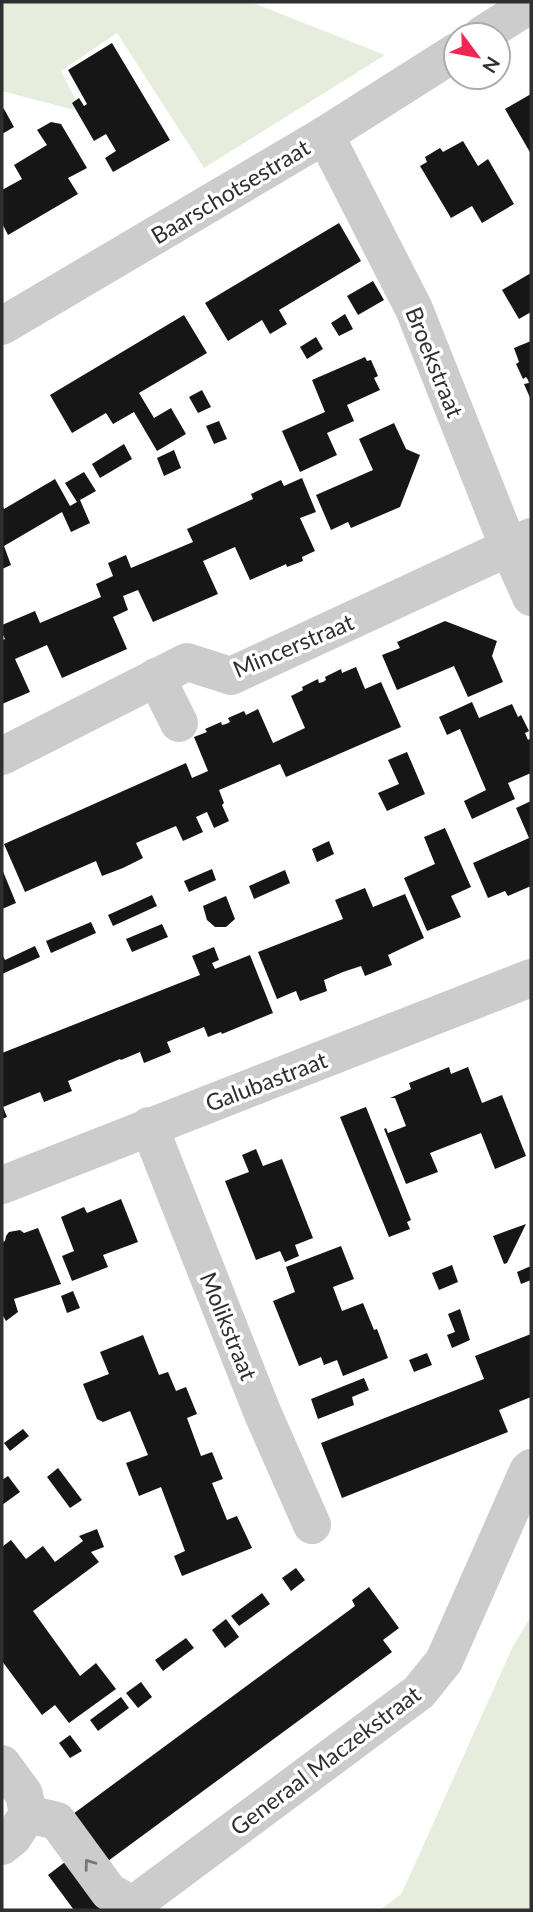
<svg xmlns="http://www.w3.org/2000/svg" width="533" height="1912" font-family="Lato,sans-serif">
<rect width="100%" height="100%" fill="#fff"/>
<g fill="#e7eddc">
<polygon points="2,2 251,2 385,55 204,168 117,33 61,71 82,112 2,91"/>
<polygon points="531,1616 531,1910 380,1910 401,1894 405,1886 513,1646"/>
</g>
<g fill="#161616">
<polygon points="112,43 170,140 113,172 105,158 116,151 106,134 94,141 72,103 79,98 84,106 87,104 68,70"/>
<polygon points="531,94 531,154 505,109"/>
<polygon points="2,108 4,109 14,127 2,134"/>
<polygon points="51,122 61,124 87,168 68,178 78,194 8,235 2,223 2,190 22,179 14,165 47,145 37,130"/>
<polygon points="463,141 478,166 488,159 514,204 482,223 472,206 451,218 420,166 427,162 425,157 440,148 443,152"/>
<polygon points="339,223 361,261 279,310 287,324 270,334 262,320 228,341 205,303"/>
<polygon points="531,273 531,312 519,319 502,290"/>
<polygon points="373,281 384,300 358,315 347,296"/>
<polygon points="345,314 353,329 339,336 331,323"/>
<polygon points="184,315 207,353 139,393 154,418 171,408 186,434 157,451 134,412 113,424 106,413 72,433 50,395"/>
<polygon points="316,337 323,349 307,359 300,347"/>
<polygon points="531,341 531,400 524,384 529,383 528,380 526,377 523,379 516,364 519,362 514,348"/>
<polygon points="365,357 367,361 371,360 378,376 374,378 380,390 347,405 354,421 327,433 337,455 300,472 282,431 325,412 312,380"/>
<polygon points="202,390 211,407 198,413 189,397"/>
<polygon points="219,421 227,439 214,444 206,426"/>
<polygon points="394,423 406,449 420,455 400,507 351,528 348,522 331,530 316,495 373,470 359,439"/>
<polygon points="124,444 132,459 100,478 92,464"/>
<polygon points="174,450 181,468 164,476 157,458"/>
<polygon points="84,472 96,491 80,500 90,523 71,532 62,512 4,546 11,565 2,569 2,505 4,509 55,479 70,506 77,502 65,483"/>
<polygon points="302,478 316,512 300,518 315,551 302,557 303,561 287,567 286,564 282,566 250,580 235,547 203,561 218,594 153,622 138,590 123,596 128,610 113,617 127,649 62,678 47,645 15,659 30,692 2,704 2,640 5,639 2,633 2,625 35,611 40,623 101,597 96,584 113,576 108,563 126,555 131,568 193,542 187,529 253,499 251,494 281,480 284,486"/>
<polygon points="445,621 497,641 492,656 503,682 468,697 454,666 397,690 382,655 400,648 397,642"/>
<polygon points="356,667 365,689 381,682 401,727 286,777 280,764 219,790 224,803 222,805 229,821 214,828 207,812 196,817 203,832 183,841 176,826 136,843 143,858 123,868 102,876 96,861 25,892 4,844 186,763 192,778 208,771 194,737 207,732 205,729 221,722 222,725 226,724 230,722 228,718 244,711 246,715 258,709 273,743 305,728 291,696 303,690 302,687 318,679 319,683 323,682 326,680 325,677 341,669 342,673"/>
<polygon points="472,702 479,718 512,704 518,717 521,715 529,731 525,733 528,740 531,738 531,773 508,783 515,799 472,819 464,801 486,790 460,729 447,735 439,717"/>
<polygon points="407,752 425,794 387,811 378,793 399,784 388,760"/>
<polygon points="531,801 531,886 508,896 505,891 488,898 473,863 529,838 516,808"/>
<polygon points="445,828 471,887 451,896 461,917 427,931 404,878 435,864 424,837"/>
<polygon points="329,841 334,854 317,862 312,849"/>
<polygon points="2,869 16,903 2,909"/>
<polygon points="212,869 216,880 189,892 184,881"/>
<polygon points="285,870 290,883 254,899 249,886"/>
<polygon points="365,888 373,907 405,894 424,938 388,955 392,965 365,976 361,966 343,972 324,980 327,991 300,1001 296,991 277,999 258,952 343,919 335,900"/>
<polygon points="152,895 157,906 113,926 108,915"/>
<polygon points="226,896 235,919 226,927 215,927 207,920 203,906"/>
<polygon points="91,922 96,933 51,953 46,941"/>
<polygon points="162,924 168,937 132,952 126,939"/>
<polygon points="35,946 40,957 2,974 2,954 5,960"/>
<polygon points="214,947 219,960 212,963 215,969 250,955 273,1013 222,1034 221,1032 208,1037 204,1027 167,1042 171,1052 144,1063 140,1052 121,1060 120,1059 68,1081 72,1091 44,1102 40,1092 3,1107 7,1117 2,1119 2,1053 200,975 192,956"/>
<polygon points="449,1067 451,1074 468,1067 482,1103 502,1095 526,1156 495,1169 481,1133 430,1153 438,1172 406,1184 384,1129 386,1128 388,1133 406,1126 395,1098 390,1098 411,1089 409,1083"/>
<polygon points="366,1107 411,1220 407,1222 410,1229 389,1237 340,1117"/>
<polygon points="256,1149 263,1166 282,1159 313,1238 295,1245 299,1256 285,1262 280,1251 256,1260 225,1181 249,1172 242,1155"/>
<polygon points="121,1199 138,1242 103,1255 108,1267 72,1281 62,1256 74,1251 61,1217 84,1207 87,1213"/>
<polygon points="526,1224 507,1263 504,1264 493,1236"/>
<polygon points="38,1228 61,1284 14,1299 18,1312 6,1321 2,1314 2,1242 5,1241 6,1236 9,1232 20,1230 24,1233"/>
<polygon points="341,1246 354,1279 333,1287 342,1311 363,1303 374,1330 377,1329 388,1358 343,1376 337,1360 324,1365 321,1357 299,1366 273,1301 295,1292 286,1267"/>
<polygon points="452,1265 458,1282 439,1290 432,1273"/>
<polygon points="531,1266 531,1280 521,1284 517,1272"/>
<polygon points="73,1291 80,1308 67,1313 61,1296"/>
<polygon points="460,1309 470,1340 452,1348 447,1335 455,1332 448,1314"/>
<polygon points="531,1334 531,1397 499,1410 508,1432 342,1498 321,1443 484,1379 475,1356"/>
<polygon points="143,1335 159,1375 168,1372 176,1391 186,1387 197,1414 187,1418 201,1456 212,1452 223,1479 212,1483 227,1520 237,1516 252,1548 182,1576 174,1556 185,1551 161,1487 139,1496 126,1463 148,1455 130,1411 103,1422 97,1419 83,1384 109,1374 100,1352"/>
<polygon points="427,1353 432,1365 414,1372 409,1360"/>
<polygon points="364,1378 369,1390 352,1397 354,1405 318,1419 311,1399"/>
<polygon points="23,1429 29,1436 10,1451 4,1443"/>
<polygon points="58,1468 82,1500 70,1508 47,1477"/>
<polygon points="8,1476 20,1492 2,1505 2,1480"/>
<polygon points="97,1529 104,1547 91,1552 99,1562 33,1611 80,1676 96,1663 116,1689 69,1723 55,1705 42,1715 2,1661 2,1547 11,1540 26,1559 43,1546 55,1562 83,1541 79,1536"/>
<polygon points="296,1568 305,1580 291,1591 282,1578"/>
<polygon points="369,1587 399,1628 383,1640 392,1652 108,1861 73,1814 355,1606 352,1600"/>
<polygon points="262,1593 270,1604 239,1626 231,1616"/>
<polygon points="226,1619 239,1637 225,1648 212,1630"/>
<polygon points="186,1638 194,1648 163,1671 155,1660"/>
<polygon points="141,1682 152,1697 138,1708 126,1693"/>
<polygon points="121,1697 129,1708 98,1731 90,1720"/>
<polygon points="70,1735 82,1751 70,1758 59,1743"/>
<polygon points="65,1862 102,1910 74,1910 48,1875"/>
</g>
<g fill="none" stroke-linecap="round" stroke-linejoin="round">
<g stroke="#ccc" stroke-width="38">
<polyline points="482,35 531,4"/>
<polyline points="325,135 414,309 509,548 531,597"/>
<polyline points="2,326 325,135 456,52"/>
<polyline points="156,677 179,723"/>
<polyline points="2,756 187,662 231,676 531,537"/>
<polyline points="149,1126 263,1414 312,1525"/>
<polyline points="2,1185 531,978"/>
<polyline points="2,1764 24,1794 28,1814"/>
<polyline points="28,1814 57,1821 109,1892 139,1908"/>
<polyline points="2,1846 13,1837 28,1814"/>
<polyline points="139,1910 145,1896 419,1692 444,1661 528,1471 531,1468"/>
</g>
</g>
<defs><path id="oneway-chevron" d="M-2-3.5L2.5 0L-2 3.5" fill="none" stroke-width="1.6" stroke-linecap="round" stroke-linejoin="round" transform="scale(1.75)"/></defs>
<use stroke="#767676" href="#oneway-chevron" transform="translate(89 1864) rotate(-126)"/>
<g text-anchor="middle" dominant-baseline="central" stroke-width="7" stroke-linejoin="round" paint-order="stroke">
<g font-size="23" fill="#2f2f2f" stroke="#fff">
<text transform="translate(230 191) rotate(-31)">Baarschotsestraat</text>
<text transform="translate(435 362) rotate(68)">Broekstraat</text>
<text transform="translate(293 645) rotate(-23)">Mincerstraat</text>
<text transform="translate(266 1081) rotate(-21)">Galubastraat</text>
<text transform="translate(229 1326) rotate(68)">Molikstraat</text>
<text transform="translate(325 1760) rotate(-37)">Generaal Maczekstraat</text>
</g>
</g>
<rect width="533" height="1912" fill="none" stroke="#2f2f2f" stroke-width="7"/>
<g transform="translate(477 56) rotate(122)"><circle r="33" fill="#ffffff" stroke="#acacac" stroke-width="2"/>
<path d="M0-5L12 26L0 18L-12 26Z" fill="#ef2754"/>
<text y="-10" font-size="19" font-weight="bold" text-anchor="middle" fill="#2f2f2f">N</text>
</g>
</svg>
